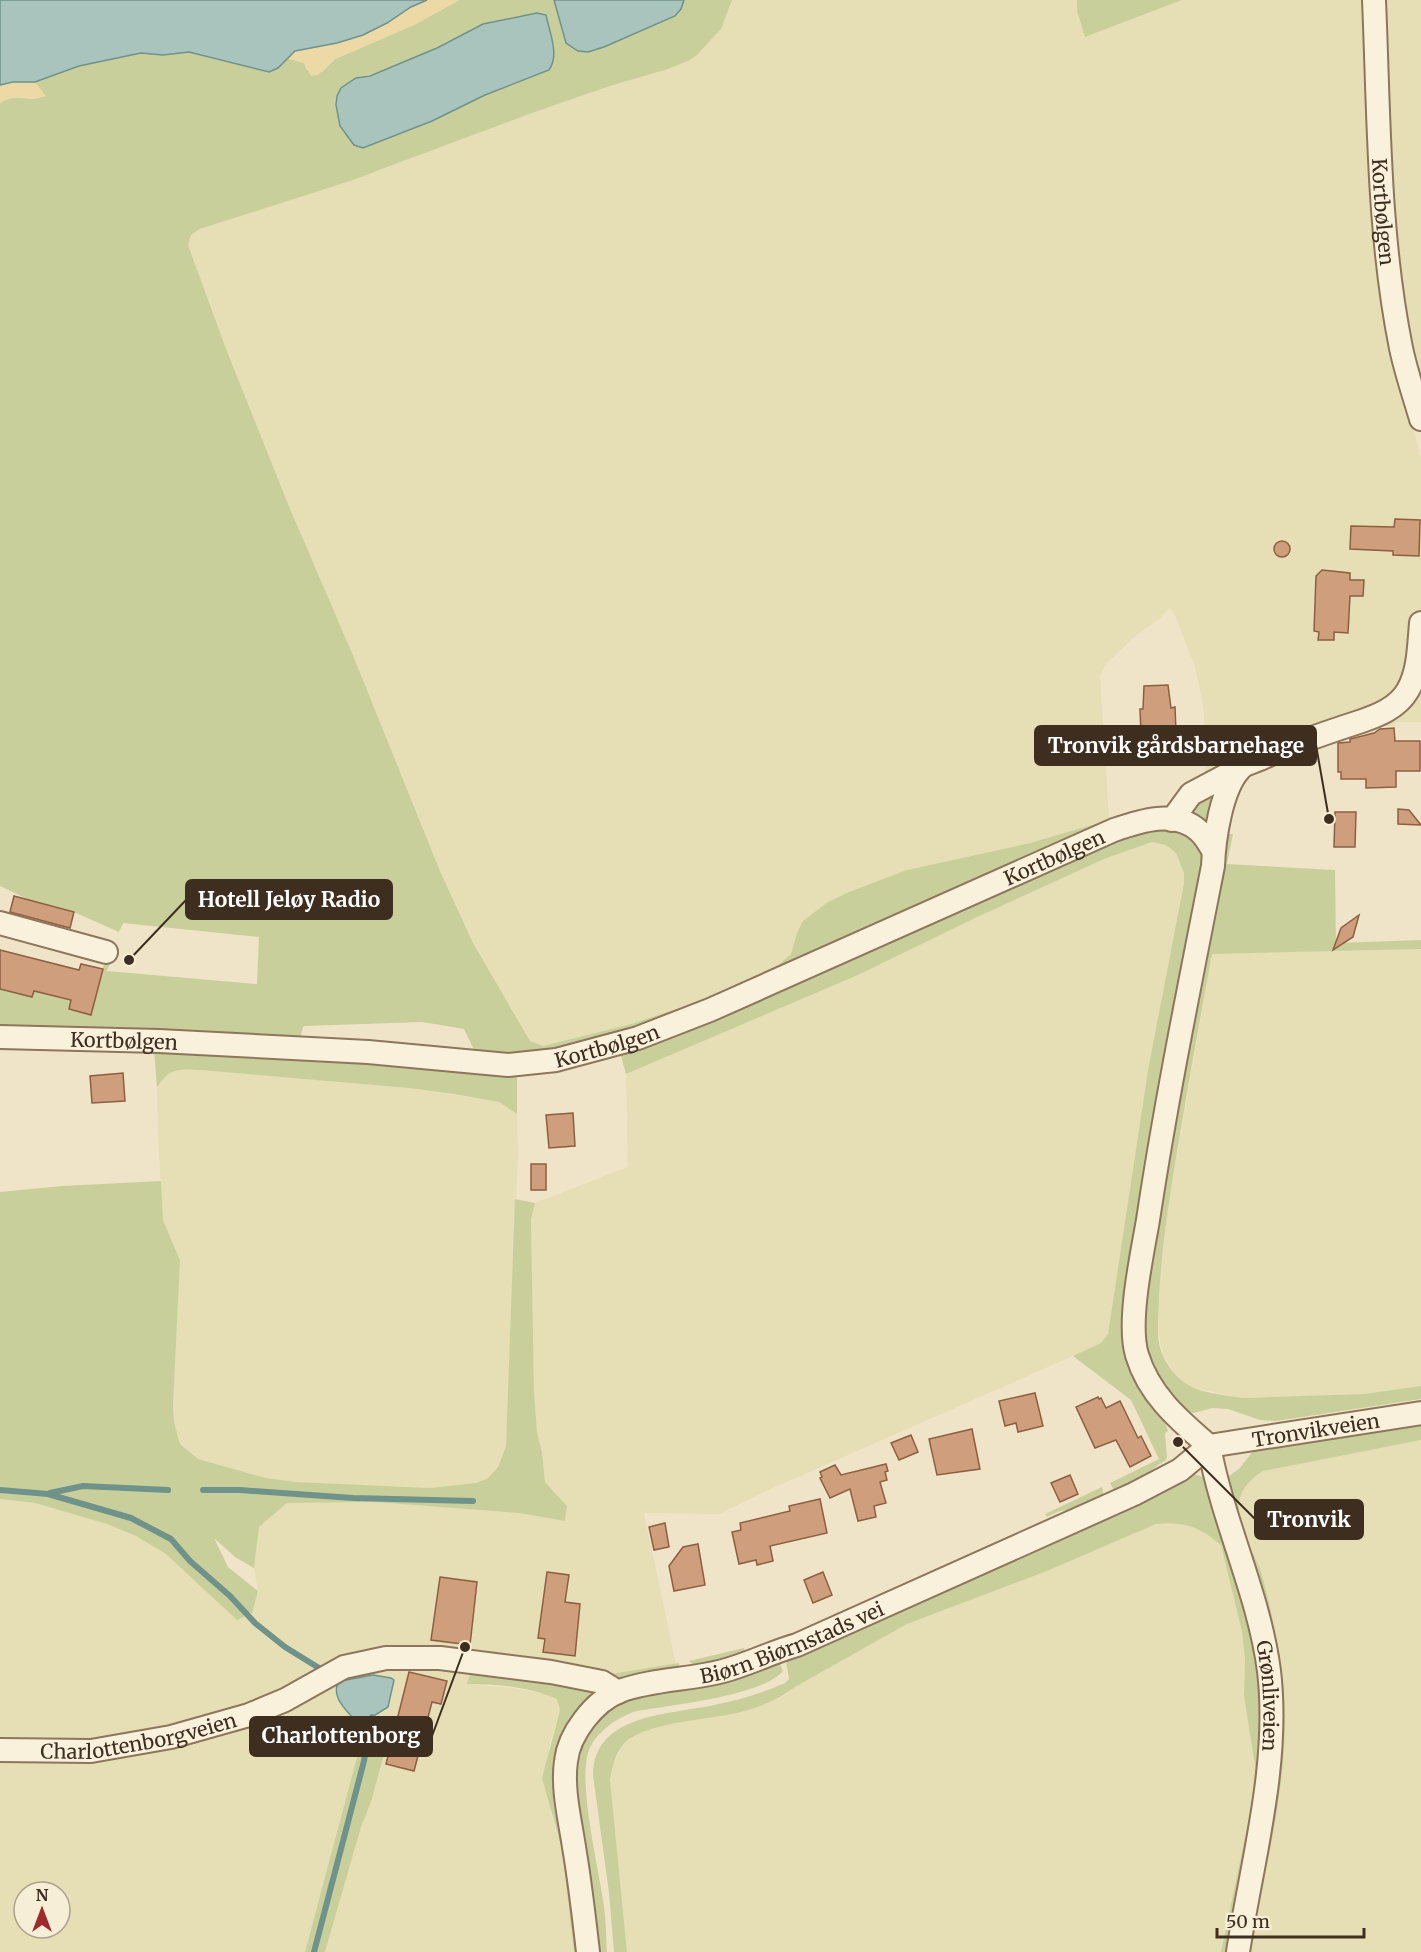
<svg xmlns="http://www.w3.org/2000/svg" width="1421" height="1952" font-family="Merriweather,serif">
<rect width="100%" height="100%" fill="#f0e4c8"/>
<g fill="#e6deb5" fill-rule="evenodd">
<polygon points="732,0 1077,0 1077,11 1086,37 1182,0 1363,0 1396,369 1421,457 1421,722 1396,722 1393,726 1375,726 1205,781 1204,710 1195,667 1175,615 1170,608 1159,619 1134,637 1105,665 1100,676 1109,820 1030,843 907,870 797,933 791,954 775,968 740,984 679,1008 631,1024 543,1046 530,1041 473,943 440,871 352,653 288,504 228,354 188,245 191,235 200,229 381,170 532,113 610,86 668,69 688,61 696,56 721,29"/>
<polygon points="1384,0 1421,0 1421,377 1411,345 1394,228 1386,115"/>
<path d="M 1152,842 L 1166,844 L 1176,853 L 1184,873 L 1184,883 L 1148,1070 L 1108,1334 L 1101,1343 L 1073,1356 L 766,1491 L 719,1514 L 644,1513 L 676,1664 L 611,1674 L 544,1664 L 467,1684 L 514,1688 L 545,1694 L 557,1699 L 560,1710 L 549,1746 L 551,1815 L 562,1849 L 574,1952 L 325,1952 L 361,1827 L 371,1802 L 385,1748 L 361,1742 L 305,1952 L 0,1952 L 0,1754 L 118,1742 L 0,1742 L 0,1499 L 35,1503 L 107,1524 L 136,1536 L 166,1554 L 238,1619 L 252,1613 L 258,1591 L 254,1568 L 259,1527 L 287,1503 L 374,1502 L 519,1513 L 565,1521 L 567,1506 L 545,1482 L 542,1452 L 537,1432 L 534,1392 L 531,1219 L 535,1203 L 628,1167 L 626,1074 L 858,975 L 973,919 L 1104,859 ZM 24,1892 L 60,1892 L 60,1928 L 24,1928 Z"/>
<polygon points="1421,949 1421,1386 1364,1394 1242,1398 1189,1387 1179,1379 1162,1353 1158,1328 1160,1277 1168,1207 1212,953"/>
<polygon points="178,1070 200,1070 409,1088 499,1102 517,1114 518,1155 506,1446 498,1467 488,1478 476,1483 430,1488 296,1482 266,1478 198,1459 180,1444 174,1422 173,1407 180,1260 163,1220 158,1137 157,1088 165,1075"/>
<polygon points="1421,1440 1421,1952 1250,1952 1276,1640 1262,1575 1244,1532 1238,1509 1239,1500 1242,1491 1253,1477 1263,1471"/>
<polygon points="1174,1522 1191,1526 1211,1537 1221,1545 1242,1632 1245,1658 1244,1696 1255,1766 1252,1804 1221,1952 627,1952 610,1780 613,1766 622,1745 639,1733 659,1726 745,1711 784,1696 795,1687 907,1624 1047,1571 1156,1524"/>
</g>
<g fill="#c9cf9b" fill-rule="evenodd">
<path d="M 459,0 L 554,0 L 566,43 L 604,47 L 675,16 L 684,0 L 732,0 L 721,29 L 696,56 L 688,61 L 668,69 L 610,86 L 532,113 L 350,181 L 200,229 L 191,235 L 188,245 L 228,354 L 288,504 L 352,653 L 440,871 L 473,943 L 530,1041 L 543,1046 L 631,1024 L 679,1008 L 740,984 L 775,968 L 791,954 L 797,933 L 803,921 L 828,902 L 849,892 L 907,870 L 1030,843 L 1109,820 L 1109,827 L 709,1004 L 543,1057 L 475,1052 L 464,1029 L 422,1022 L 305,1026 L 303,1027 L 299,1043 L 0,1033 L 0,989 L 31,997 L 34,991 L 71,1000 L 69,1009 L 91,1014 L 104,964 L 109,956 L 113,956 L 107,971 L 257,984 L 259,937 L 123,923 L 119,932 L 74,912 L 29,900 L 0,886 L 0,103 C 21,91 24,104 45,96 L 35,82 L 79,66 L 141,53 L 163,55 L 184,51 L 222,61 L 283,63 L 286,58 L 304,63 L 307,70 L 322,72 L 335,59 L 416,24 ZM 537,13 L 485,95 L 432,121 L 363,148 L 356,78 C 379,74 428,54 448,41 Z"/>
<polygon points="1077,0 1182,0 1085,37 1077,11"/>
<polygon points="1206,795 1214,801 1211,820 1204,825 1189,817 1188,804"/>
<path d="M 1157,823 L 1190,833 L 1206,855 L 1132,1289 L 1162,1414 L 1168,1431 L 1165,1433 L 1167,1457 L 1166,1460 C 1154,1467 1148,1474 1137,1481 C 1130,1485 1122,1488 1114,1491 L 1110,1483 L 1159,1459 L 1131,1400 L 1073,1356 L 1101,1343 L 1108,1334 L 1148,1070 L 1184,883 L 1184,873 L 1176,853 L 1166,845 L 1152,842 L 1104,859 L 973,919 L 858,975 L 626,1074 L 619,1049 Z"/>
<path d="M 1227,834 L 1233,834 L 1227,864 L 1335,870 L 1336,943 L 1421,940 L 1421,949 L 1212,954 C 1201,1014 1190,1074 1180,1134 C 1171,1188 1162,1242 1159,1297 C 1159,1315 1155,1339 1163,1356 C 1182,1393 1205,1392 1243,1398 L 1364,1394 L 1421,1386 L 1421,1399 L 1276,1421 L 1260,1420 L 1228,1409 L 1213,1408 L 1193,1413 L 1180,1407 L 1147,1368 L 1142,1353 L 1144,1284 Z"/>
<path d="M 154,1050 L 517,1070 L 517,1114 L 499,1102 L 453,1094 L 409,1088 L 200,1070 C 177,1070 170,1067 157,1088 Z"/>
<polygon points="161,1181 163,1220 180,1260 173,1407 174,1422 180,1444 198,1459 266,1478 296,1482 430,1488 476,1483 488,1478 498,1467 506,1446 515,1199 535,1203 531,1219 534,1392 537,1432 542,1452 545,1482 567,1506 565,1521 519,1513 374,1502 287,1503 259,1527 254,1568 235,1557 214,1538 228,1567 258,1591 252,1613 237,1620 166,1554 136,1536 107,1524 35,1503 0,1499 0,1192 62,1186"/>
<path d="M 1421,1421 L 1421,1440 L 1263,1471 C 1252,1478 1241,1488 1239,1502 C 1236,1525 1255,1554 1262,1575 C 1270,1603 1275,1632 1280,1660 C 1291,1720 1282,1785 1271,1845 C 1264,1881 1254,1916 1250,1952 L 1243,1952 L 1277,1756 L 1221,1482 L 1240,1468 L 1253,1451 L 1264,1447 Z"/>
<path d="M 1194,1474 L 1212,1480 L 1252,1617 L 1267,1729 L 1231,1952 L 1221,1952 L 1252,1804 L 1255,1766 L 1244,1696 L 1245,1659 L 1242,1632 L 1221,1545 C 1199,1527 1184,1521 1156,1524 L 1047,1571 L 907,1624 L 795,1687 C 781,1698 763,1706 745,1711 C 715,1720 641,1721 622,1746 C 615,1755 612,1769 610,1780 L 627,1952 L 614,1952 L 609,1893 L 593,1775 C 594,1713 670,1715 714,1705 C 738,1700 763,1693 785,1683 L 789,1679 L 785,1655 L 1187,1475 Z"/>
<polygon points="1102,1487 1104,1497 1076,1509 1060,1511 1047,1517 1045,1514"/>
<polygon points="744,1648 746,1658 698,1670 689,1661"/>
<path d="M 778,1659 L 783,1671 C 761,1697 668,1705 633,1712 C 616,1719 596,1732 589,1750 C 577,1782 599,1869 604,1906 C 606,1921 606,1937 607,1952 L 594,1952 L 571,1788 L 578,1743 L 612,1704 Z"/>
<polygon points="679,1663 679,1668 624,1682 543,1664 611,1674"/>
<path d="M 472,1667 L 603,1691 L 568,1735 L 581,1952 L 574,1952 L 562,1849 L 542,1778 L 560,1710 L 557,1699 C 530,1687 497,1684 467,1684 Z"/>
<polygon points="361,1742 386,1747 371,1802 361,1827 325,1952 305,1952"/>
</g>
<g fill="#ecd9a5">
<path d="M 427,0 L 459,0 L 416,24 L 335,59 L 318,75 L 311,76 L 304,63 L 286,58 C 299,46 314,48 330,45 C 340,43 351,39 361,35 C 385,27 403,7 427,0 Z"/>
<path d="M 13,82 L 35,82 L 46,96 C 25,103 21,91 0,103 L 0,85 Z"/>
</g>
<g fill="#a9c4bc" stroke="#6f938a" stroke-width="1.5">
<polygon points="0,0 427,0 411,7 387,23 363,35 337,43 295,51 278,68 269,72 189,52 163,55 141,53 79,66 35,82 13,82 0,85"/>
<polygon points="554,0 684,0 681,9 675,16 604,47 588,52 578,51 566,43"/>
<path d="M 537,13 L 546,15 C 549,31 560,55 549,70 L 485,95 L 432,121 L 363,148 L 354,145 L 340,126 L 336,105 L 337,96 L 341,88 L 356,78 L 370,76 L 437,48 L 483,24 Z"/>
<path d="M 373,1675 L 391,1678 L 394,1680 L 388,1707 L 372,1717 L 352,1717 C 342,1706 330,1693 340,1679 L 346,1680 Z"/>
</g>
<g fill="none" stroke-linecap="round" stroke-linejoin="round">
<g stroke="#6f938a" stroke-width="6">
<polyline points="0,1490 48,1494 131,1518 171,1539 190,1561 230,1596 255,1623 285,1647 319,1668"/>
<polyline points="203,1490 240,1490 353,1498 473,1501"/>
<polyline points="50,1493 83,1486 168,1490"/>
<polyline points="314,1952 364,1761 372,1717"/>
</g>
</g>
<g fill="#cf9f7d" stroke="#8d5f41" stroke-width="1.5">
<polygon points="1395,519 1420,520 1419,556 1393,555 1393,551 1350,549 1351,526 1394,527"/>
<circle cx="1282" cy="549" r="8"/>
<polygon points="1322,570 1350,573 1350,580 1364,580 1363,596 1350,596 1348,633 1334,632 1334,640 1318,640 1319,632 1314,631 1316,576"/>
<polygon points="1168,685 1171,708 1175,707 1176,732 1173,732 1173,748 1145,750 1144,734 1141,734 1140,709 1143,709 1144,686"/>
<polygon points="1394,728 1395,741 1420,741 1420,771 1396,771 1396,787 1366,788 1366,779 1341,779 1341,772 1338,772 1338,743 1350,742 1350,739 1374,733 1380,729"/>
<polygon points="1398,809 1409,810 1421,825 1398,824"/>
<polygon points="1335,812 1356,812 1355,847 1334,847"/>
<polygon points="14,896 74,912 70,928 10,912"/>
<polygon points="1359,915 1353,937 1333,950 1341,928"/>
<polygon points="0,950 79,970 81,964 103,969 91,1015 69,1009 71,1000 34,991 32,997 0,989"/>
<polygon points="123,1073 125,1101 92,1103 90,1076"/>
<polygon points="573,1113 575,1146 549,1148 546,1115"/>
<rect x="531" y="1164" width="15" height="26"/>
<polygon points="1035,1393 1043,1426 1018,1432 1016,1423 1005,1426 999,1401"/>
<polygon points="1098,1397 1099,1399 1101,1398 1106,1408 1120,1401 1138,1438 1141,1436 1151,1456 1130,1467 1116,1440 1095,1448 1076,1407"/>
<polygon points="972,1429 980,1469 937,1475 929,1439"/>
<polygon points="911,1435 918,1452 899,1460 891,1443"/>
<polygon points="886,1464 888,1471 885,1472 887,1480 880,1482 886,1503 874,1506 876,1517 858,1521 850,1489 830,1498 820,1478 822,1477 820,1472 835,1465 841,1475"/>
<polygon points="1070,1475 1078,1494 1060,1502 1051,1483"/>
<polygon points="820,1499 827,1533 770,1546 773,1561 757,1565 756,1560 739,1564 732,1532 741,1530 740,1523 790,1511 789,1506"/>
<polygon points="665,1523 669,1547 654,1550 649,1527"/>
<polygon points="698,1544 705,1585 674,1591 669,1566 683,1547"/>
<polygon points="547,1572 569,1575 565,1602 580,1604 575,1656 543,1652 545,1639 538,1638"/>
<polygon points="823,1572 832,1595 813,1603 804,1580"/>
<polygon points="440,1577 477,1582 470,1645 431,1640"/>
<polygon points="409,1672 447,1681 441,1704 432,1702 414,1771 386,1764"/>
</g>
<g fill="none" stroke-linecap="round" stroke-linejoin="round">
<g stroke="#8d765c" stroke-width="26">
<g id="minor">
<path id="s1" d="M 1374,0 C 1379,116 1378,234 1401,348 C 1406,372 1414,395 1421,419"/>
<polyline points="1172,820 1191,794 1240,768"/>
<polyline points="0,923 106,952"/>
<path id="s2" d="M 0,1037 L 159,1041 L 368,1052 L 508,1065 L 556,1060 L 638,1038 L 710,1010 L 1114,830 C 1140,821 1175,809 1199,831 C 1205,836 1209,844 1213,850"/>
<path d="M 1209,1446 C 1179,1420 1149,1395 1137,1355 C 1127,1322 1142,1255 1148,1220 C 1166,1101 1190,983 1213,866 C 1214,840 1221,789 1240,769 C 1244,764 1253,762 1260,759 C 1292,744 1325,733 1359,722 C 1377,716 1398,708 1408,690 C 1419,671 1419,645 1421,623"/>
<path id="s3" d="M 1209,1446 C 1223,1523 1259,1594 1269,1671 C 1280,1764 1252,1861 1238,1952"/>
<path id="s4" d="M 1209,1446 L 1421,1413"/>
<path id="s5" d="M 0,1750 L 91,1751 L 171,1737 L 249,1715 L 285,1700 L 344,1667 L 386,1658 L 440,1658 L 551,1672 L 602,1682 L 618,1692"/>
<path id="s6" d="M 588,1952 C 584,1917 580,1882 574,1847 C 570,1820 562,1789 566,1761 C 569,1734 594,1701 620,1691 C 653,1679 689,1680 723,1671 C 749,1664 772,1652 797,1645 L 1134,1494 L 1180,1470 L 1209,1446"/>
</g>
</g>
<use href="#minor" stroke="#faf1dc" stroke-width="22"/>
</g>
<g text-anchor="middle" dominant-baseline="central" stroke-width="5" stroke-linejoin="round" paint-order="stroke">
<g font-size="20" fill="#3d2e20" stroke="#f7eed8">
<text stroke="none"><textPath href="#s1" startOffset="212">Kortbølgen</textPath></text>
<text stroke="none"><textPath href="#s2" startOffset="1096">Kortbølgen</textPath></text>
<text stroke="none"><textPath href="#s2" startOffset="124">Kortbølgen</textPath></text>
<text stroke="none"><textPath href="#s2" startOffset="610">Kortbølgen</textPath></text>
<text stroke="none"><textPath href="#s4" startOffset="108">Tronvikveien</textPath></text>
<text stroke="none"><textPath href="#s6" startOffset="464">Biørn Biørnstads vei</textPath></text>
<text stroke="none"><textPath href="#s3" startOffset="258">Grønliveien</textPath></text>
<text stroke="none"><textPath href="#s5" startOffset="140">Charlottenborgveien</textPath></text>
</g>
</g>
<path fill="none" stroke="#3d2e20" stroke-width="2" d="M1329 819L1316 745M129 960L186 900M1178 1442L1255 1519M465 1647L432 1736"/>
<g fill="#3d2e20" stroke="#f7eed8" stroke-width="2">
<circle cx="1329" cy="819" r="6"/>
<circle cx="129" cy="960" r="6"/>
<circle cx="1178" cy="1442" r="6"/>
<circle cx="465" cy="1647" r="6"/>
</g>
<g fill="#3d2e20" stroke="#3d2e20" stroke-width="2">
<rect x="1035" y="726" width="281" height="39" rx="6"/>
<rect x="186" y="880" width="206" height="39" rx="6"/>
<rect x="1255" y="1500" width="108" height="39" rx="6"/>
<rect x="250" y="1717" width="182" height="39" rx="6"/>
</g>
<g font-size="21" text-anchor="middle" font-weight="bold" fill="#fff">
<text x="1176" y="753">Tronvik gårdsbarnehage</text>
<text x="289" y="907">Hotell Jeløy Radio</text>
<text x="1309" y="1527">Tronvik</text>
<text x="341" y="1743">Charlottenborg</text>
</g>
<g transform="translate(42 1910)"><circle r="28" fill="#f7eed8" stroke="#ada18e" stroke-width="1.5"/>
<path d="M0-4.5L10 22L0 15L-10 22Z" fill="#9e2a2b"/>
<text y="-9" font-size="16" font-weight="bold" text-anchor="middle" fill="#3d2e20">N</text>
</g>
<path d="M1217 1928v9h147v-9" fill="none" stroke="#3d2e20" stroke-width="3"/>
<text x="1226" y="1928" font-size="18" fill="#3d2e20" stroke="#f7eed8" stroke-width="4.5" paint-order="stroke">50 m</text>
</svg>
